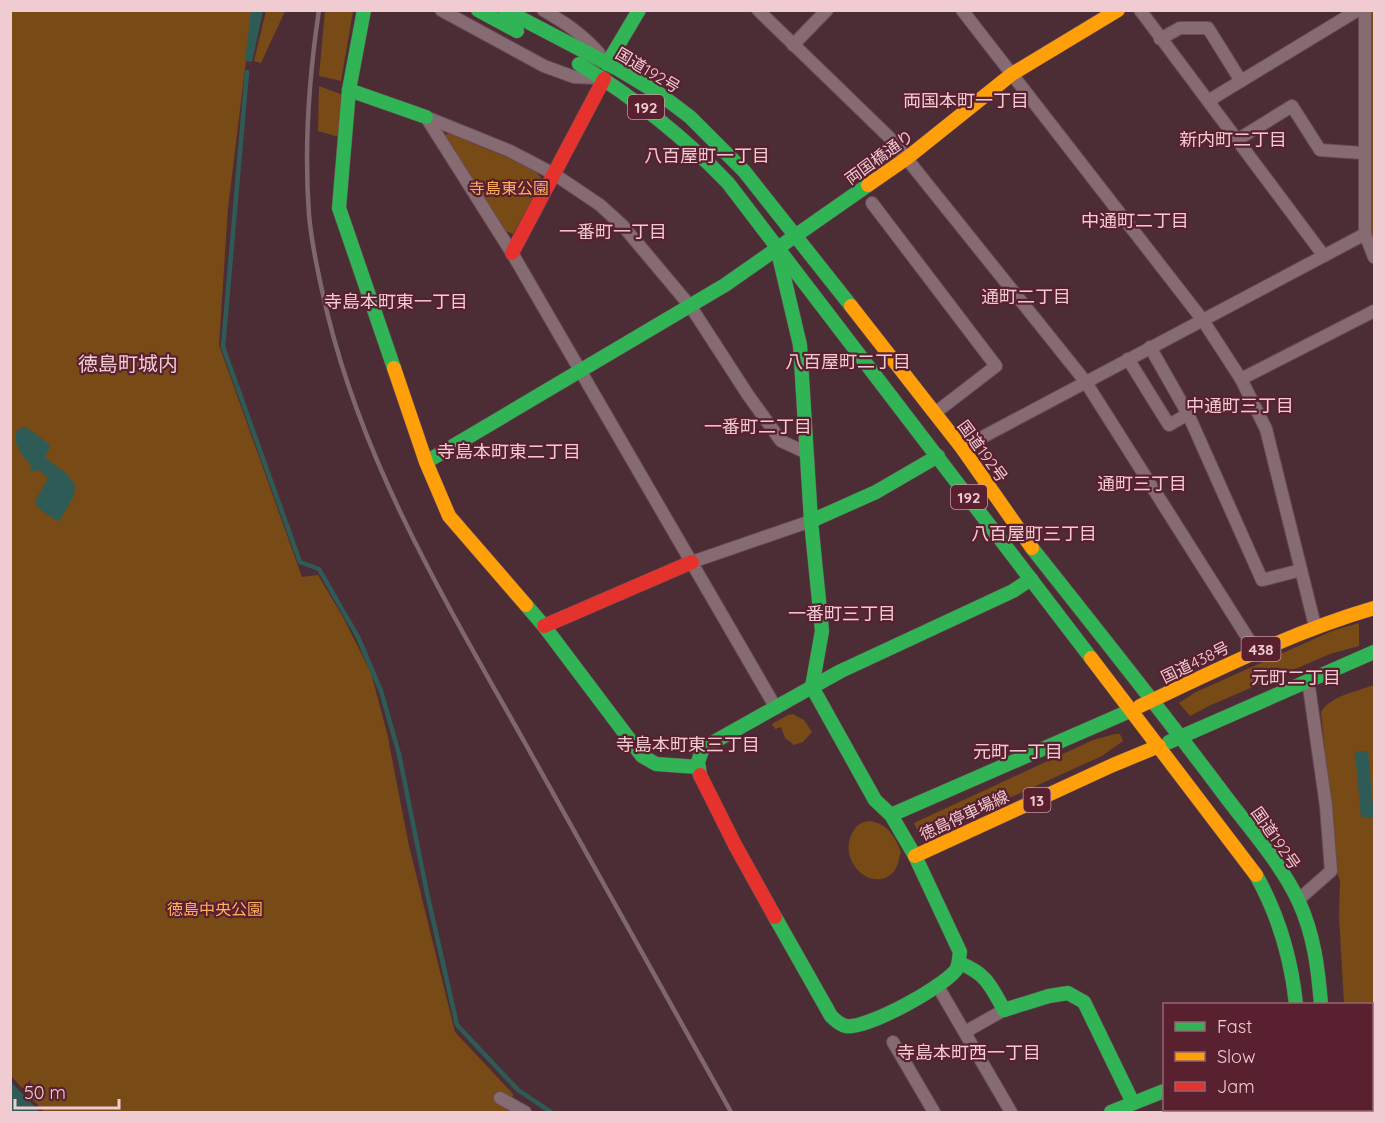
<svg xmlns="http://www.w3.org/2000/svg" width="1385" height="1123" font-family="Quicksand,'Noto Sans JP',sans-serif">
<rect width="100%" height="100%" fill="#4c2d36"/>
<g fill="#784a15">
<polygon points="10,11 252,11 228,208 219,345 302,577 318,575 343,617 371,673 387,733 409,846 455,1032 513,1094 511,1112 44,1112 11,1076"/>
<polygon points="266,11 285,11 261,63 254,61"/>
<polygon points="325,11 353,11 341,81 319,76"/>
<polygon points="1369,11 1374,11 1374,244 1371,234"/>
<polygon points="319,86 343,95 339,137 318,131"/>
<polygon points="446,134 450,134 533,168 543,180 513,234 504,230 445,137"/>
<polygon points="1359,623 1359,646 1330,654 1211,705 1190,716 1179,703 1196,692 1332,631"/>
<path d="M 1374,685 L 1374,1112 L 1350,1112 L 1350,1110 L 1372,1110 L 1372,1004 L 1344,1004 L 1339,916 L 1340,880 L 1337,873 L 1321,712 C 1330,696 1358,691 1374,685 Z"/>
<polygon points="793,714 804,720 812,732 803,742 794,745 785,738 781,727 775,729 772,724 788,715"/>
<polygon points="1115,734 1120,734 1123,741 1102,756 921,838 914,823 1093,740"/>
<path d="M 869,821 C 887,823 895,836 901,852 C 899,858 898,865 895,870 C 874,897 834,860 854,830 C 858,824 862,822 869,821 Z"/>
</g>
<g fill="#2f5b57">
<polygon points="251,11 263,11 252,62 245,61"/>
<path d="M 23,427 L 26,427 L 49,444 L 50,447 L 45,458 L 65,472 L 75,484 L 74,496 L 60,520 L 58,521 C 49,515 38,511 35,501 L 48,478 L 37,469 L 35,472 L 29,469 L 31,465 L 22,455 L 16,443 L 16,431 Z"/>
<polygon points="1368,751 1374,817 1361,818 1355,752"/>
<polygon points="11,1082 37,1109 39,1112 11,1112"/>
</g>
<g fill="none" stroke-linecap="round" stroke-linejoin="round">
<polyline stroke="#2f5b57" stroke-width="4.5" points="247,72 223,347 300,562 319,569 358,637 381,691 399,754 427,893 457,1025 518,1090 551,1112"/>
<g stroke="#694c54" stroke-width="14">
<g id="street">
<polyline points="441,10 544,66 574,77 597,78"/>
<path d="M 543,10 C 567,24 581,33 599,53"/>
<polyline points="758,10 891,139 1085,381 1256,651"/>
<polyline points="962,10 1202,319 1241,379 1266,429 1315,626"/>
<polyline points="1140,10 1324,256"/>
<polyline points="1365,10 1365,234 1374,257"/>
<polyline points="1160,39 1180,28 1208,28 1241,81"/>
<polyline points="793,45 827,10"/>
<polyline points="1208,101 1358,10"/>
<polyline points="426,117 512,253 776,708"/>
<polyline points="426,117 510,151 554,174 600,205 623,226 691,307 748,395 781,441 807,453"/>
<polyline points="1237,140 1292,106 1320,150 1363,153"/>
<polyline points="872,203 996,366 935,413"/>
<polyline points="1150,347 1188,414 1262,580 1301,570"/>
<polyline points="1128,359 1169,425 1188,414"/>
<polyline points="1241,379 1374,311"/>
<polyline points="962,448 1365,234"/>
<polyline points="692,562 811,521"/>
<polyline points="1298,900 1331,871 1326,806 1308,680"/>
<polyline points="937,985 1011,1112"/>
<polyline points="965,1032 1004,1010"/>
<polyline points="893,1042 934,1112"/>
<polyline points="500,1098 525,1112"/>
</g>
</g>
<g stroke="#694c54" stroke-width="15">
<g id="fast">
<polyline points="364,10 349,90 339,208 394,368"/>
<polyline points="478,10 517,31"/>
<polyline points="505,10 618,69 661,95 690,117 744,171 851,306"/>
<path d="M 579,64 C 635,98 683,136 728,183 L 1091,658"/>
<polyline points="607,64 639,10"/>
<polyline points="349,90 426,117"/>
<polyline points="778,252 800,345 811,521 822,631 812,687"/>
<polyline points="426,462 725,285 868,185"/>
<polyline points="811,521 876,492 938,456"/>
<path d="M 1032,548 C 1096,629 1161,710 1223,793 C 1249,828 1281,863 1299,902 C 1314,935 1318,968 1321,1004"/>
<polyline points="526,605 544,626 642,756 656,764 698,767"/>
<polyline points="812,687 841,671 1013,591 1031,579"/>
<polyline points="1169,742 1374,652"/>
<polyline points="700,775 698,762 703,748 812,687"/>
<polyline points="891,815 1132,710"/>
<path d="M 1256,875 C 1279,916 1291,957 1296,1004"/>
<path d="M 775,917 L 831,1016 C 835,1020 840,1025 846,1026 C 868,1029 943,987 956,970 C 959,965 959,958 960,952 L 915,856 L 891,815 L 875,800 L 812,687"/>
<path d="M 959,963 C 986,973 991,986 1004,1010 L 1049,996 L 1068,993 L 1084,1002 L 1133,1103"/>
<polyline points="1328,1110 1329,1112"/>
<polyline points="1111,1112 1164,1091"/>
</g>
</g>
<g stroke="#694c54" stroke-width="15">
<g id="slow">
<polyline points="868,185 907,158 1012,74 1118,10"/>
<polyline points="851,306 962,448 1032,548"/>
<polyline points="394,368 426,462 449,516 526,605"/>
<polyline points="1091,658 1256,875"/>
<path d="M 1140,706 C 1217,670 1292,632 1374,608"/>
<polyline points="915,856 1113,765 1159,746"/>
<polyline points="1305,1110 1305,1112"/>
</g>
</g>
<g stroke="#694c54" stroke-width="15">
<g id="jam">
<polyline points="512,253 604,79"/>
<polyline points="544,626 692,562"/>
<polyline points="700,775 735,845 775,917"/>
</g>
</g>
<use href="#street" stroke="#866c72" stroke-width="12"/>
<use href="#fast" stroke="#30b455" stroke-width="14"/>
<use href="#slow" stroke="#ff9f0a" stroke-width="14"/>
<use href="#jam" stroke="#e5322d" stroke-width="14"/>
<path stroke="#7f686d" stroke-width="4.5" d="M 319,10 C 309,77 304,148 309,215 C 312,249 320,283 328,316 C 366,470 448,606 525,743 C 593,866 662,989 731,1112"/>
</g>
<g text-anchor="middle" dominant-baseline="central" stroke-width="4.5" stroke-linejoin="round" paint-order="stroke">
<g fill="#592030" stroke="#c398a1" stroke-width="1.5">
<rect x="628" y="95" width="36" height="24" rx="4.5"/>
<rect x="951" y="485" width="36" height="24" rx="4.5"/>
<rect x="1241.5" y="637" width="39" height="24" rx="4.5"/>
<rect x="1023.5" y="788" width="27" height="24" rx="4.5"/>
</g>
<g font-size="15" font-weight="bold" fill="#f0cbd1">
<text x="646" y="107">192</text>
<text x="969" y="497">192</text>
<text x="1261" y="649">438</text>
<text x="1037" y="800">13</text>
</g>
<g font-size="16" fill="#f0cbd1" stroke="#592030">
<text transform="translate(648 70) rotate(31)">国道192号</text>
<text transform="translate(879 157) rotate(-36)">両国橋通り</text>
<text transform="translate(983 451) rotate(54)">国道192号</text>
<text transform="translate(1195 662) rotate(-26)">国道438号</text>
<text transform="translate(964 815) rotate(-25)">徳島停車場線</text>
<text transform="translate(1276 838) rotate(55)">国道192号</text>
</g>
<g font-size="16" fill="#feaf5a" stroke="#592030">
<text x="509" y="188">寺島東公園</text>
<text x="215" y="909">徳島中央公園</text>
</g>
<g font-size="18" fill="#f0cbd1" stroke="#592030">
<text x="966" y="100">両国本町一丁目</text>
<text x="1233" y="139">新内町二丁目</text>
<text x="707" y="155">八百屋町一丁目</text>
<text x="1135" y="220">中通町二丁目</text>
<text x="613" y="231">一番町一丁目</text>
<text x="1026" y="296">通町二丁目</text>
<text x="396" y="301">寺島本町東一丁目</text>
<text x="848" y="361">八百屋町二丁目</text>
<text x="1240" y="405">中通町三丁目</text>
<text x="758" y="426">一番町二丁目</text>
<text x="509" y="451">寺島本町東二丁目</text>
<text x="1142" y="483">通町三丁目</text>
<text x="1034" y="533">八百屋町三丁目</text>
<text x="842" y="613">一番町三丁目</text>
<text x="1296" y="677">元町二丁目</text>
<text x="688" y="744">寺島本町東三丁目</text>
<text x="1018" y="751">元町一丁目</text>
<text x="969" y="1052">寺島本町西一丁目</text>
</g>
<g font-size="20" fill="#f0cbd1" stroke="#592030">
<text x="128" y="363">徳島町城内</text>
</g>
</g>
<rect width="1385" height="1123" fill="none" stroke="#f0cbd1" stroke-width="24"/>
<rect x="1163" y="1003" width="210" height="108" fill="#592030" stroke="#956470" stroke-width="1.5"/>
<rect x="1175" y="1022" width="30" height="9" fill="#30b455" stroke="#956470" stroke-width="1.5"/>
<text x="1217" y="1033" font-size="18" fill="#f0cbd1">Fast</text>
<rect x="1175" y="1052" width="30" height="9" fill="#ff9f0a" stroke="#956470" stroke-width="1.5"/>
<text x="1217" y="1063" font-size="18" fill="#f0cbd1">Slow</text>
<rect x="1175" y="1082" width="30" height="9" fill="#e5322d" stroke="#956470" stroke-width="1.5"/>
<text x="1217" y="1093" font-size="18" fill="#f0cbd1">Jam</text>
<path d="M15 1099v9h104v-9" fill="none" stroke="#f0cbd1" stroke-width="3"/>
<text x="24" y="1099" font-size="18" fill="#f0cbd1" stroke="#592030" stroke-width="4.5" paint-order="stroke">50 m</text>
</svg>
